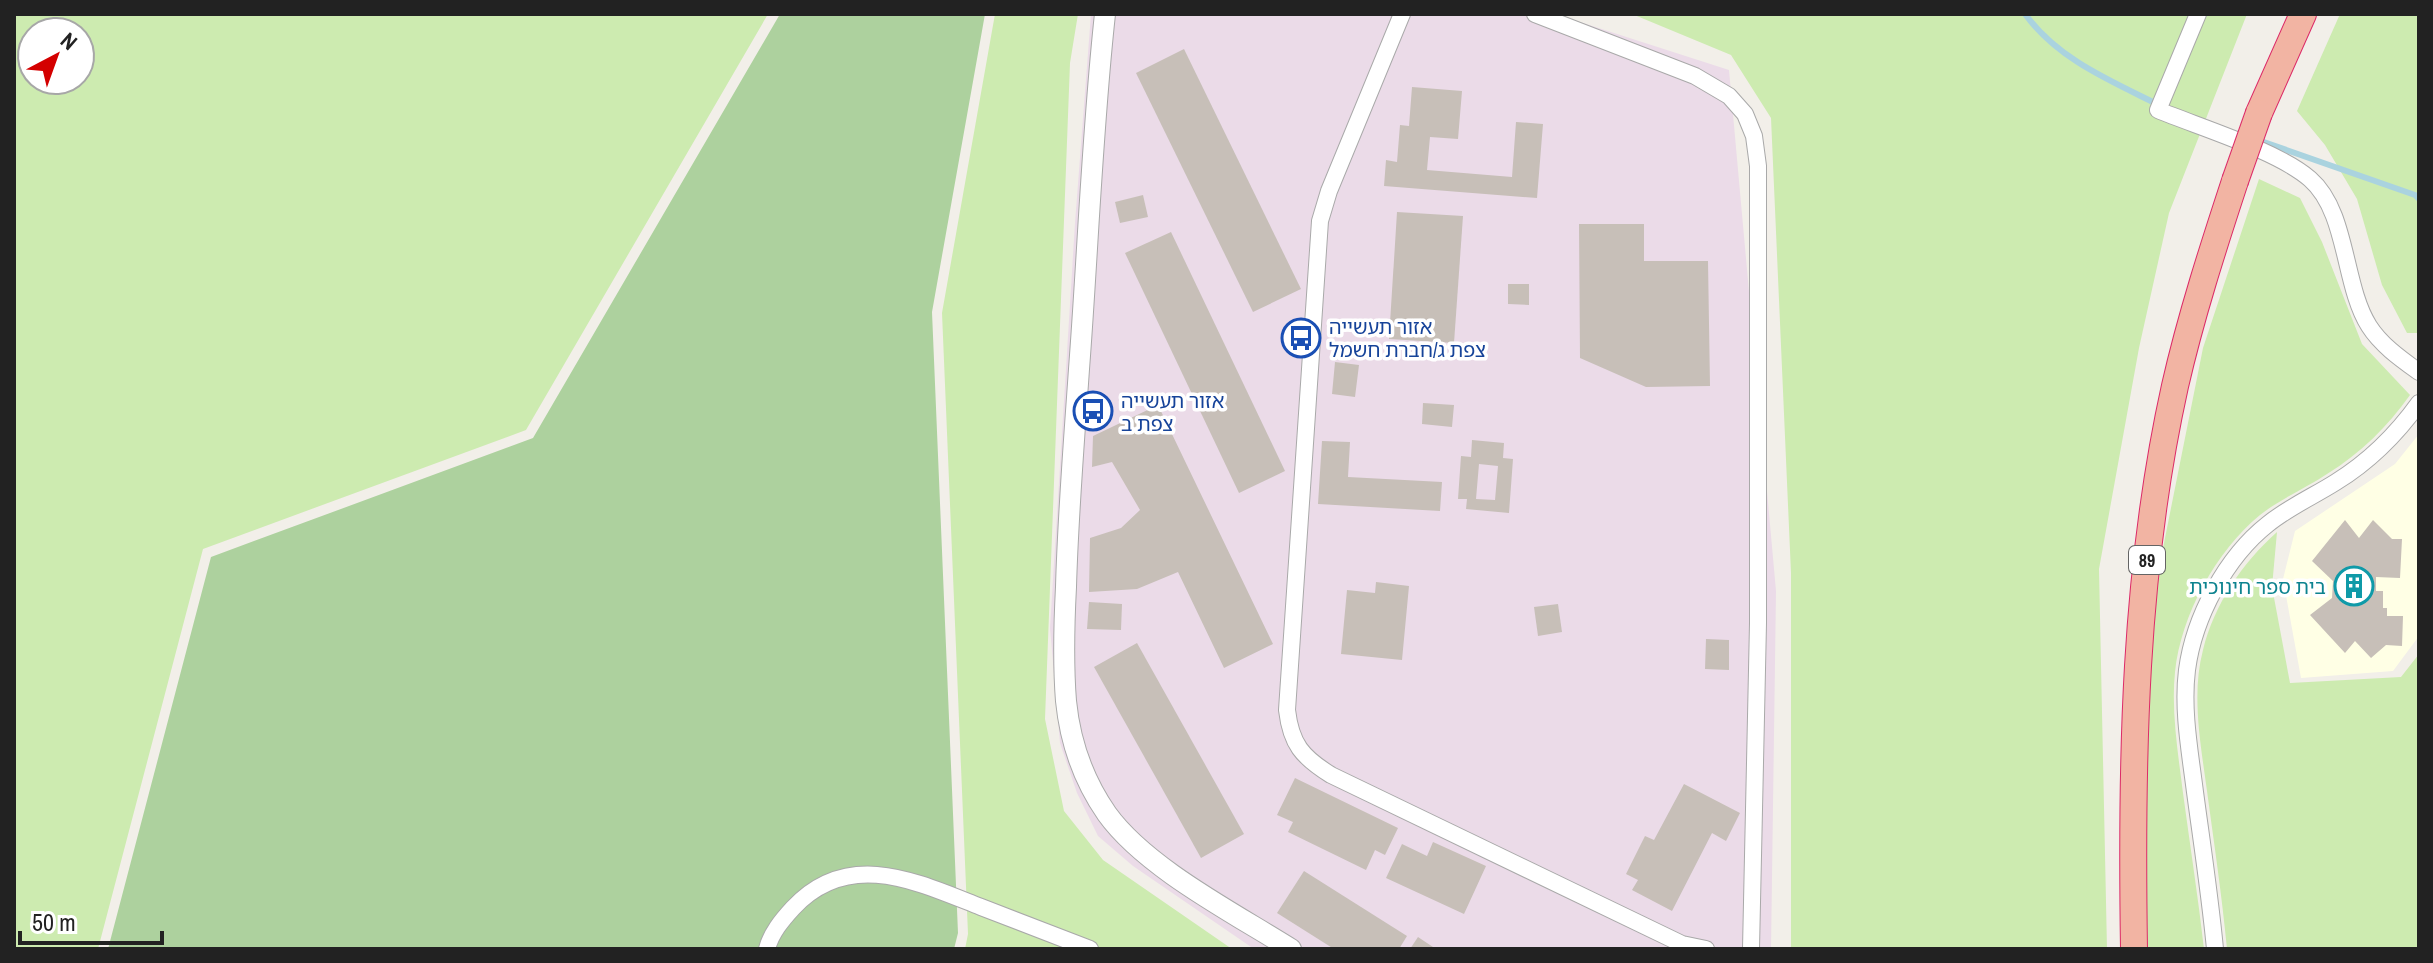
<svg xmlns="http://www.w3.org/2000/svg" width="2433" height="963" font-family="'Archivo Narrow','Noto Sans Hebrew',sans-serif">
<rect width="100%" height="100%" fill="#f2efe9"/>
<polygon fill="#ebdbe8" points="1091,14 1555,14 1729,70 1776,591 1771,949 1254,949 1133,866 1098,836 1077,793 1060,743 1050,628 1075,223"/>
<polygon fill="#ffffe5" points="2419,434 2419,636 2393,671 2301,678 2283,579 2295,531 2395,464"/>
<g fill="#cdebb0" fill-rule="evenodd">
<path d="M 14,14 L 768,14 L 526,430 L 203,549 L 98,949 L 14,949 ZM 80,32 L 80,80 L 32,80 L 32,32 Z"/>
<polygon points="995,14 1078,14 1070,63 1045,719 1064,811 1103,860 1232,949 965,949 968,934 942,313"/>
<polygon points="1632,14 2247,14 2169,213 2139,348 2099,569 2107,949 1791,949 1791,573 1771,118 1731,55"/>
<polygon points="2340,14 2419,14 2419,333 2407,333 2382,285 2357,199 2325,145 2297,111"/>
<path d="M 2259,179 L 2300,198 L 2322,242 L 2362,344 L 2410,395 C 2387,427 2361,453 2327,474 C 2306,488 2280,499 2260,515 C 2216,551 2181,615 2175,672 C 2171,711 2178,753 2183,793 C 2190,845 2198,897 2204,949 L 2146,949 L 2142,792 L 2149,667 L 2159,568 L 2203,348 Z"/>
<path d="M 2277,532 L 2272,587 L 2290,683 L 2401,677 L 2419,654 L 2419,949 L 2227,949 C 2222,896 2214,843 2207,791 C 2201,746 2191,695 2203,650 C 2214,605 2242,563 2277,532 Z"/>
</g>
<polygon fill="#add19e" points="780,14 985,14 932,312 958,933 954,949 108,949 211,557 533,438"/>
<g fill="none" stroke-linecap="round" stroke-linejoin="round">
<g stroke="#aad3df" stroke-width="6">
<path d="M 2025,14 C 2058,59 2109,80 2157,104"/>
<polyline points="2258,140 2415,195 2419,199"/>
</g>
</g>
<g fill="#c7bfb8" fill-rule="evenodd">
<polygon points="1184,49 1301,289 1253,312 1136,73"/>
<polygon points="1412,87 1462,91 1458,139 1430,137 1427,170 1512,177 1516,122 1543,124 1537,198 1384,186 1386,160 1397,162 1400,125 1409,126"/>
<polygon points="1143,195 1148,217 1120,223 1115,202"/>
<polygon points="1397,212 1463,216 1454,343 1389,339"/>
<polygon points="1579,224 1644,224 1644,261 1708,261 1710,386 1646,387 1580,358"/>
<polygon points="1171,232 1285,471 1239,493 1125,253"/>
<polygon points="1508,284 1529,284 1529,305 1508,304"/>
<polygon points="1335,362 1359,365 1355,397 1332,394"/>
<polygon points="1423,403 1454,405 1452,427 1422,424"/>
<polygon points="1158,405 1273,644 1224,668 1178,572 1137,589 1089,592 1090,538 1121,528 1140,510 1112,462 1092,467 1093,436"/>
<path d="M 1472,440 L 1504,443 L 1503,458 L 1513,459 L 1509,513 L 1466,509 L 1467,499 L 1458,499 L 1461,456 L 1471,457 ZM 1479,464 L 1498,466 L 1495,500 L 1476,499 Z"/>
<polygon points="1322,441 1350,442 1348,477 1442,482 1440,511 1318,504"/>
<polygon points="2345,520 2359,538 2373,520 2392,539 2402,539 2400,578 2376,577 2376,591 2383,591 2383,608 2387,608 2387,616 2403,616 2402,646 2386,645 2371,658 2355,641 2345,653 2310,615 2332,598 2333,581 2312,561"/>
<polygon points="1376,582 1409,586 1402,660 1341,654 1347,590 1375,593"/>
<polygon points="1089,602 1122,604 1121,630 1087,629"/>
<polygon points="1558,604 1562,632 1538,636 1534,607"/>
<polygon points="1706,639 1729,640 1729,670 1705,669"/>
<polygon points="1137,643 1244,834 1201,858 1094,667"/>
<polygon points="1295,778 1398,828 1385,855 1375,850 1366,870 1288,832 1293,822 1277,815"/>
<polygon points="1684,784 1740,813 1726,841 1712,833 1672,911 1632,890 1638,880 1626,874 1645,836 1654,840"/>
<polygon points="1433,842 1486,866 1464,914 1386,878 1402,844 1427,856"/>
<polygon points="1304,871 1407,936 1399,949 1334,949 1277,913"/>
<polygon points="1418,937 1436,949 1410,949"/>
</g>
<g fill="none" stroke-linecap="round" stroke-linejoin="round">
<g stroke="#a9a9a9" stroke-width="18">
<g id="minor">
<path d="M 1402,14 L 1329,191 L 1320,221 L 1287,710 C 1291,744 1302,757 1331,775 L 1682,944 L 1706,949"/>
<polyline points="1535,14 1695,76 1729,96 1745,114 1754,136 1758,166 1758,623 1751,949"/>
<path d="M 2198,14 L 2158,110 C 2199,127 2278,151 2310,179 C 2348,212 2343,285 2369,326 C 2381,345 2401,359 2419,372"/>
<path d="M 767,949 C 771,933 782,920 793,908 C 849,848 917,882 981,907 C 1017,921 1053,935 1090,949"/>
<path d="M 2215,949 C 2210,896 2202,844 2195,792 C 2190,752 2182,710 2187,670 C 2194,617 2226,557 2268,524 C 2289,507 2314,496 2336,482 C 2370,461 2396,435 2419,403"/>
</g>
</g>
<g stroke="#a9a9a9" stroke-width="22">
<path id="tertiary" d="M 1105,14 C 1092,132 1088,251 1079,369 C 1074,442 1068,514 1066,587 C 1064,625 1063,663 1066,701 C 1070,741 1084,781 1107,814 C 1146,868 1234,913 1291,949"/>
</g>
<g stroke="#dc2a67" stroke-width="28">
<g id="trunk">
<polyline points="2259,113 2303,14"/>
<path d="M 2134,949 C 2131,760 2134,571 2175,386 C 2191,316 2213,248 2235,181"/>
</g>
</g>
<use href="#minor" stroke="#fff" stroke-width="16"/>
<use href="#tertiary" stroke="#fff" stroke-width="20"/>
<use href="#trunk" stroke="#f2b4a3" stroke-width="26"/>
<g stroke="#dc2a67" stroke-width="28" stroke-linecap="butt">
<polyline id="trunk-bridge" points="2235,181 2259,113"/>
</g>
<use href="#trunk-bridge" stroke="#f2b4a3" stroke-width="26"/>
</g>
<defs>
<g id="bus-ring" transform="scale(2)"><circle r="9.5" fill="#fff" stroke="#1a4fb4" stroke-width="1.5"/><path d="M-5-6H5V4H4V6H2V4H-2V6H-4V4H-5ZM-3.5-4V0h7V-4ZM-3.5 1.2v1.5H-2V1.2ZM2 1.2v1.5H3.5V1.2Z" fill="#1a4fb4"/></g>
<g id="building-ring" transform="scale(2)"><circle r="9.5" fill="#fff" stroke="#0f9aa8" stroke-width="1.5"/><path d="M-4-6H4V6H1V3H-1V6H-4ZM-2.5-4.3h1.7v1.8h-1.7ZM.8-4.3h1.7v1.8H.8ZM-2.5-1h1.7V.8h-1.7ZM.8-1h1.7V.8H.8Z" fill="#0f9aa8"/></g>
</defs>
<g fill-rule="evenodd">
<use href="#bus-ring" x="1301" y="338"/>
<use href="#bus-ring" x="1093" y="411"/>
<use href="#building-ring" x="2354" y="586"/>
</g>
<g text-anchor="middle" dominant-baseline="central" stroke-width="7" stroke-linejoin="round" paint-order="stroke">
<rect fill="#fff" stroke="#646464" stroke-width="2" x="2129" y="546" width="36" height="28" rx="6"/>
<g font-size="18" font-weight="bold" fill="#222">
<text x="2147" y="560">89</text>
</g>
<g font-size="20" fill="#164399" stroke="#fff" text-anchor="start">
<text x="1329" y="326">אזור תעשייה<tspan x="1329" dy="23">צפת ג/חברת חשמל</tspan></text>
<text x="1121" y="400">אזור תעשייה<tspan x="1121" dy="23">צפת ב</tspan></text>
</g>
<g font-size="20" fill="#0d838f" stroke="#fff" text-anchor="end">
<text x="2326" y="586">בית ספר חינוכית</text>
</g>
</g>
<rect width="2433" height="963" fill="none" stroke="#222222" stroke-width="32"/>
<g transform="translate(56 56) rotate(41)"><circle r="38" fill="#ffffff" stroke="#a7a7a7" stroke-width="2"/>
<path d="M0-6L14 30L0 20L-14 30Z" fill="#d40000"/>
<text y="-12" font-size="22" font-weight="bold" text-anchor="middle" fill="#222222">N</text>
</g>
<path d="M20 931v12h142v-12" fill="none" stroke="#222222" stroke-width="4"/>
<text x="32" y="931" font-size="24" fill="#222222" stroke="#ffffff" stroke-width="6" paint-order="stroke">50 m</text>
</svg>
